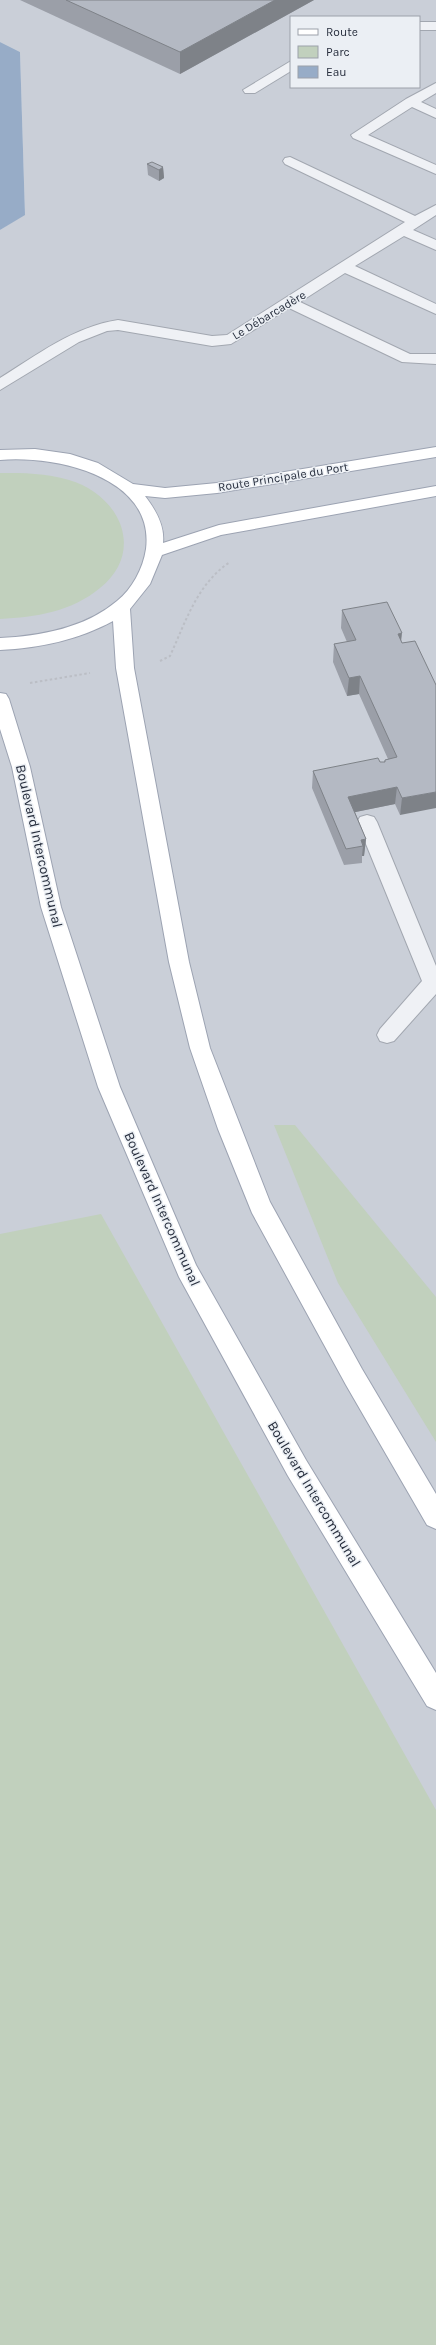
<svg xmlns="http://www.w3.org/2000/svg" width="436" height="2345" font-family="Karla,sans-serif">
<rect width="100%" height="100%" fill="#dce0e6"/>
<path fill="#cacfd8" fill-rule="evenodd" d="M 0,0 L 436,0 L 436,2345 L 0,2345 L 0,230 L 25,214 L 20,52 L 0,42 ZM 291,17 L 419,17 L 419,87 L 291,87 Z"/>
<g fill="#c1d0bd">
<path d="M 0,473 C 24,473 46,473 69,480 C 120,495 146,551 100,588 C 71,612 36,617 0,619 Z"/>
<polygon points="274,1125 295,1125 436,1297 436,1442 338,1283"/>
<polygon points="101,1214 436,1810 436,2345 0,2345 0,1234"/>
</g>
<polygon fill="#97acc7" points="0,42 20,52 25,215 0,230"/>
<g fill="none" stroke-linecap="round" stroke-linejoin="round">
<g stroke="#a2a7b0" stroke-width="2">
<g id="minor">
<rect x="419" y="22" width="17" height="8"/>
<polygon points="291,61 291,71 255,93 245,93 243,90"/>
<polygon points="436,83 436,93 421,102 436,109 436,118 412,107 368,135 436,165 436,174 353,138 351,135 406,99"/>
<path d="M 290,157 L 415,216 L 436,205 L 436,215 L 413,230 L 436,240 L 436,250 L 404,236 L 355,266 L 436,304 L 436,314 L 345,273 L 300,302 L 410,354 L 436,354 L 436,364 L 402,362 L 289,308 L 231,344 L 212,346 L 118,330 L 107,331 L 79,342 L 0,390 L 0,378 C 37,355 73,327 118,320 L 212,336 L 227,335 L 405,222 L 285,164 L 283,161 L 285,158 Z"/>
<polygon points="367,815 374,817 377,822 436,966 436,994 394,1041 387,1043 380,1041 377,1035 380,1029 422,981 357,822 360,817"/>
</g>
</g>
<g stroke="#9ca3b2" stroke-width="2">
<g id="major">
<path d="M 436,447 L 436,457 L 217,493 L 165,498 L 145,496 C 155,509 165,525 163,543 L 219,525 L 436,486 L 436,496 L 221,535 L 162,555 L 150,584 L 130,609 L 134,668 L 189,962 L 210,1048 L 270,1202 L 362,1369 L 436,1494 L 436,1529 L 427,1525 L 346,1385 L 252,1213 L 218,1129 L 190,1048 L 169,962 L 116,668 L 113,621 C 78,640 40,648 0,650 L 0,638 C 41,636 85,628 117,601 C 132,589 143,569 146,549 C 155,476 54,455 0,460 L 0,450 L 35,449 L 70,454 L 98,463 L 133,484 L 165,488 L 217,483 Z"/>
<polygon points="0,693 6,694 9,699 30,767 61,907 120,1087 196,1265 306,1460 436,1673 436,1710 427,1706 288,1476 179,1277 98,1087 41,907 12,767 0,729"/>
</g>
</g>
<g stroke="#bbbec5" stroke-width="2" stroke-dasharray="2.5 2.5" stroke-linecap="butt">
<path d="M 160,661 L 170,656 C 186,621 197,584 230,562"/>
<polyline points="30,683 90,673"/>
</g>
<use href="#minor" fill="#eff1f5" fill-rule="evenodd"/>
<use href="#major" fill="#fff" fill-rule="evenodd"/>
</g>
<g fill="#9b9fa8">
<polygon points="20,0 314,0 180,74"/>
<polygon points="147,164 163,167 164,178 159,181 148,175"/>
<polygon points="342,610 401,642 436,685 400,815 395,804 355,812 366,839 364,856 362,856 362,863 344,865 312,788 313,771 384,762 385,760 388,759 359,694 347,696 333,662 334,644 347,642 341,628"/>
</g>
<g fill="#7e8288">
<polygon points="275,0 314,0 180,74 180,52"/>
<polygon points="163,167 164,178 159,181 159,170"/>
<polygon points="402,633 400,651 398,634"/>
<polygon points="360,676 359,694 347,696 349,678"/>
<polygon points="397,787 395,804 346,814 348,797"/>
<polygon points="436,792 436,808 400,815 402,798"/>
<polygon points="366,839 364,856 362,856 363,846 361,840"/>
</g>
<g fill="#b4b9c3" stroke="#7e8288">
<polygon points="66,0 275,0 180,52"/>
<polygon points="152,162 163,167 159,170 147,164"/>
<polygon points="387,602 402,633 398,634 402,643 415,641 436,685 436,792 402,798 397,787 348,797 366,839 361,840 363,846 346,849 313,771 378,758 380,762 385,762 385,760 397,757 360,676 349,678 334,644 356,640 342,610"/>
</g>
<g text-anchor="middle" dominant-baseline="central" stroke-width="3" stroke-linejoin="round" paint-order="stroke">
<g font-size="12" fill="#262d3c" stroke="#ebeff4">
<text transform="translate(269 315) rotate(-31)">Le Débarcadère</text>
<text transform="translate(283 477) rotate(-9)">Route Principale du Port</text>
</g>
<g font-size="14" fill="#262d3c" stroke="#ebeff4">
<text transform="translate(39 846) rotate(77)">Boulevard Intercommunal</text>
<text transform="translate(162 1209) rotate(66)">Boulevard Intercommunal</text>
<text transform="translate(314 1494) rotate(59)">Boulevard Intercommunal</text>
</g>
</g>
<rect x="290" y="16" width="130" height="72" fill="#ebeff4" stroke="#9ca1aa"/>
<rect x="298" y="29" width="20" height="6" fill="#ffffff" stroke="#9ca1aa"/>
<text x="326" y="36" font-size="12" fill="#262d3c">Route</text>
<rect x="298" y="46" width="20" height="12" fill="#c1d0bd" stroke="#9ca1aa"/>
<text x="326" y="56" font-size="12" fill="#262d3c">Parc</text>
<rect x="298" y="66" width="20" height="12" fill="#97acc7" stroke="#9ca1aa"/>
<text x="326" y="76" font-size="12" fill="#262d3c">Eau</text>
</svg>
